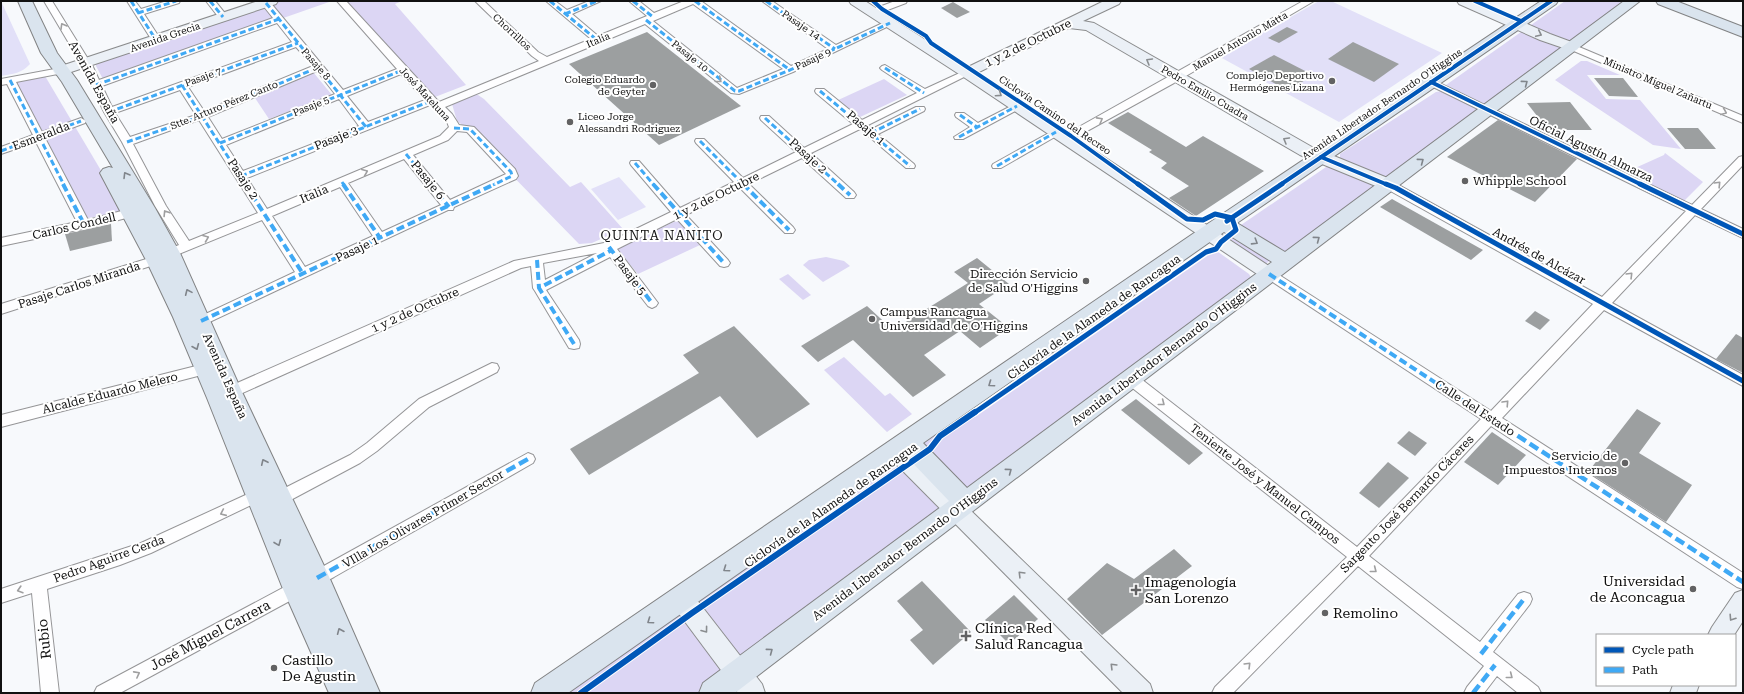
<svg xmlns="http://www.w3.org/2000/svg" width="1744" height="694" font-family="'Roboto Serif',serif">
<rect width="100%" height="100%" fill="#f7f9fc"/>
<g fill="#dcd6f4">
<polygon points="276,1 332,1 104,81 96,66 96,63"/>
<polygon points="346,1 402,1 395,4 466,85 435,97"/>
<polygon points="1565,1 1627,1 1487,106 1446,85"/>
<polygon points="1581,61 1587,61 1620,75 1587,75 1606,99 1640,100 1681,149 1653,145 1555,80"/>
<polygon points="313,72 332,95 269,119 253,95"/>
<polygon points="45,76 125,211 78,220 8,82"/>
<polygon points="884,79 907,95 858,118 836,101"/>
<polygon points="1443,91 1479,110 1389,179 1340,158 1340,154 1436,92"/>
<polygon points="475,93 484,99 570,187 581,182 623,229 592,243 579,244 465,127 457,121 452,104"/>
<polygon points="1665,153 1703,182 1683,202 1624,173 1664,155"/>
<polygon points="1332,163 1383,186 1289,255 1238,227"/>
<polygon points="678,220 700,245 638,274 617,249"/>
<polygon points="1230,233 1270,260 1266,264 1223,237 1226,234"/>
<polygon points="1206,248 1214,249 1249,274 1252,279 965,495 923,444 924,443"/>
<polygon points="826,257 844,261 850,266 823,282 803,265 809,260"/>
<polygon points="788,274 811,295 803,300 779,279"/>
<polygon points="844,357 885,396 890,393 912,414 887,432 824,370"/>
<polygon points="899,462 947,510 705,693 569,693 681,613"/>
</g>
<g fill="#e2e0f8">
<path d="M 1,1 L 30,64 C 22,73 13,74 1,76 Z"/>
<polygon points="1319,1 1331,1 1442,53 1339,122 1220,57"/>
<polygon points="619,177 646,207 618,220 591,189"/>
</g>
<g fill="#9c9fa0">
<polygon points="953,2 970,12 957,18 941,8"/>
<polygon points="1287,27 1298,32 1279,43 1268,38"/>
<polygon points="647,32 741,106 659,145 569,64"/>
<polygon points="1353,42 1399,64 1374,82 1328,59"/>
<polygon points="1274,55 1313,75 1288,91 1249,69"/>
<polygon points="1594,78 1623,78 1638,97 1609,96"/>
<polygon points="1570,102 1592,130 1548,130 1527,103"/>
<polygon points="1128,112 1186,147 1203,136 1264,171 1196,216 1169,198 1189,186 1161,168 1167,163 1149,152 1152,150 1108,123"/>
<polygon points="1498,120 1577,159 1535,202 1447,157"/>
<polygon points="1667,128 1698,128 1716,149 1685,149"/>
<polygon points="1392,199 1483,250 1471,260 1380,207"/>
<polygon points="111,224 112,241 70,251 65,234"/>
<polygon points="977,258 1009,284 979,304 1009,328 980,348 960,331 924,355 946,375 913,397 853,340 818,362 801,346 867,306 893,330 968,283 954,272"/>
<polygon points="1535,311 1550,320 1540,330 1525,321"/>
<polygon points="734,326 810,404 757,438 720,396 589,475 570,449 699,373 683,355"/>
<polygon points="1736,334 1743,338 1743,373 1716,359"/>
<polygon points="1136,399 1203,453 1189,465 1121,410"/>
<polygon points="1637,409 1661,423 1639,453 1692,485 1666,522 1588,472"/>
<polygon points="1409,431 1427,443 1415,456 1397,443"/>
<polygon points="1492,432 1526,455 1498,485 1464,462"/>
<polygon points="1388,462 1409,478 1379,508 1359,493"/>
<polygon points="1174,549 1192,566 1102,635 1067,599 1107,563 1134,579"/>
<polygon points="922,581 971,632 933,665 910,640 923,630 897,601"/>
<polygon points="1014,595 1038,619 1009,644 985,620"/>
</g>
<g fill="none" stroke-linecap="round" stroke-linejoin="round">
<g stroke="#959597" stroke-width="2">
<g id="street">
<path d="M 44,1 L 52,1 L 93,67 L 99,80 L 273,18 L 261,3 L 263,1 L 269,1 L 343,90 L 397,69 L 337,1 L 346,1 L 439,102 L 539,61 L 532,56 L 475,1 L 484,1 L 538,52 L 547,57 L 591,39 L 546,1 L 555,1 L 567,10 L 589,1 L 601,1 L 572,14 L 598,36 L 647,16 L 629,1 L 639,1 L 654,13 L 684,1 L 701,1 L 791,66 L 828,49 L 762,1 L 772,1 L 836,45 L 887,21 L 893,21 L 895,23 L 793,72 L 739,94 L 731,93 L 645,24 L 445,107 L 452,114 L 459,125 L 474,127 L 515,169 L 518,176 L 516,179 L 454,207 L 453,210 L 448,210 L 201,326 L 197,324 L 195,321 L 197,318 L 295,272 L 262,220 L 174,256 L 170,257 L 166,256 L 164,253 L 166,250 L 179,245 L 155,206 L 122,142 L 104,112 L 83,67 ZM 693,4 L 783,69 L 737,88 L 653,21 ZM 277,23 L 292,42 L 112,107 L 102,86 ZM 296,47 L 313,66 L 204,111 L 188,87 ZM 317,71 L 335,94 L 222,139 L 208,117 ZM 401,74 L 425,100 L 368,122 L 347,96 ZM 180,90 L 196,115 L 130,137 L 115,113 ZM 339,99 L 359,126 L 243,171 L 226,145 ZM 430,105 C 438,111 446,117 449,127 L 440,136 L 267,209 L 247,178 ZM 199,120 L 258,213 L 189,241 L 166,206 L 133,144 ZM 457,131 L 467,132 L 506,174 L 450,200 L 413,155 L 448,140 ZM 404,159 L 441,205 L 382,232 L 348,183 ZM 340,187 L 373,236 L 305,267 L 272,216 Z"/>
<polygon points="127,1 135,1 141,9 167,1 180,1 179,3 144,14 161,40 156,43 153,42"/>
<polygon points="206,1 215,1 228,17 226,19 220,19"/>
<polygon points="895,1 907,1 906,3 877,14 874,15 869,12 871,10"/>
<polygon points="1303,1 1314,1 1174,83 1069,141 1061,141 1060,139 1061,137"/>
<polygon points="1572,44 1743,116 1743,123 1569,49 1567,47 1569,45"/>
<path d="M 885,65 L 925,89 L 964,71 L 970,71 L 972,73 L 868,125 L 872,129 L 916,107 L 924,107 L 925,109 L 924,111 L 878,134 L 914,164 L 915,166 L 914,168 L 906,168 L 860,129 L 811,153 L 854,192 L 856,195 L 854,198 L 846,198 L 802,158 L 749,184 L 793,227 L 795,230 L 793,233 L 785,233 L 740,188 L 686,215 L 728,260 L 730,263 L 728,266 L 724,267 L 720,266 L 677,219 L 617,249 L 658,303 L 656,306 L 652,308 L 648,306 L 610,257 L 546,290 L 579,340 L 580,344 L 579,348 L 574,349 L 569,348 L 535,291 L 533,288 L 531,266 L 521,268 L 229,399 L 224,400 L 219,399 L 217,395 L 219,391 L 514,261 L 609,242 L 671,212 L 631,165 L 630,163 L 631,161 L 639,161 L 680,208 L 734,182 L 696,143 L 695,141 L 696,139 L 704,139 L 743,178 L 796,152 L 761,120 L 760,118 L 761,116 L 769,116 L 804,148 L 853,124 L 816,93 L 815,91 L 816,89 L 824,89 L 862,120 L 917,93 L 882,70 L 880,68 L 882,66 ZM 597,253 L 545,280 L 543,263 Z"/>
<polygon points="60,68 65,71 63,73 16,82 42,132 81,118 86,121 85,123 45,138 88,220 140,206 144,207 146,210 144,213 97,226 1,246 1,238 77,222 36,142 1,154 1,147 33,135 7,84 1,85 1,79"/>
<polygon points="1431,79 1692,205 1739,157 1743,156 1743,165 1701,209 1743,229 1743,238 1695,215 1612,303 1743,375 1743,386 1604,310 1502,418 1743,573 1743,589 1737,587 1491,426 1369,556 1480,642 1518,594 1524,592 1530,594 1532,599 1530,604 1493,652 1538,687 1541,693 1518,693 1497,676 1484,693 1464,693 1467,687 1484,666 1358,566 1233,693 1212,693 1215,687 1347,557 1126,383 1124,379 1126,375 1131,374 1136,375 1357,547 1481,419 1265,277 1263,274 1265,271 1269,270 1273,271 1491,411 1593,304 1385,188 1383,185 1385,182 1393,182 1602,297 1686,211 1427,84 1426,82 1427,80"/>
<polygon points="1017,103 1022,106 1021,108 963,139 955,139 954,137 970,127 956,117 955,115 956,113 964,113 978,123"/>
<polygon points="1056,129 1060,130 1061,132 1060,134 1001,168 993,168 992,166 993,164"/>
<polygon points="156,256 160,257 162,260 160,263 1,314 1,304"/>
<polygon points="212,362 217,363 219,367 217,371 1,427 1,415"/>
<polygon points="492,363 497,364 499,368 497,372 429,407 377,451 360,463 285,503 280,504 275,503 273,498 275,493 350,455 367,443 419,399"/>
<polygon points="528,453 533,455 535,459 533,463 334,577 120,693 94,693 97,687 322,567"/>
<polygon points="263,487 268,489 270,493 268,497 151,553 120,565 47,589 59,693 41,693 32,593 1,603 1,589 141,543"/>
</g>
</g>
<g stroke="#8b8c8d" stroke-width="2">
<g id="secondary">
<polygon points="258,1 278,1 276,4 65,74 60,75 55,74 53,71 55,68"/>
<polygon points="849,1 865,1 968,67 1104,1 1121,1 1119,4 1083,21 1094,23 1312,147 1395,181 1397,185 1395,189 1389,190 1383,189 1300,155 1086,30 1069,28 977,73 1275,270 1278,274 1275,278 1269,280 1263,278 962,76 851,4"/>
<polygon points="1457,1 1475,1 1550,34 1577,44 1579,47 1577,50 1572,51 1540,40 1459,4"/>
<polygon points="895,441 902,444 1150,684 1153,693 1123,693 888,456 885,450 888,444"/>
<polygon points="682,588 690,591 762,684 765,693 738,693 674,607 670,599 674,591"/>
<polygon points="1743,590 1743,621 1734,635 1708,635 1712,627 1735,593"/>
<polygon points="1673,685 1699,685 1696,693 1670,693"/>
</g>
</g>
<g stroke="#828384" stroke-width="2">
<g id="primary">
<polygon points="18,1 32,1 57,53 77,80 155,208 180,253 242,392 326,570 380,693 329,693 283,589 207,398 173,317 146,260 100,173 103,169 109,167 113,168 62,82 41,53"/>
<path d="M 1541,1 L 1558,1 L 1556,4 L 1237,223 L 1285,252 L 1624,1 L 1640,1 L 735,693 L 699,693 L 703,683 L 949,501 L 906,456 L 568,693 L 531,693 L 535,683 L 1200,229 ZM 1224,232 L 1272,262 L 967,488 L 923,443 Z"/>
<polygon points="1656,1 1676,1 1743,27 1743,37 1658,4"/>
</g>
</g>
<use href="#street" fill="#fefeff" fill-rule="evenodd"/>
<use href="#secondary" fill="#ebf0f6" fill-rule="evenodd"/>
<use href="#primary" fill="#dae4ee" fill-rule="evenodd"/>
<g stroke="#3fa9f5" stroke-width="3" stroke-dasharray="6 3" stroke-linecap="butt">
<polyline points="131,1 156,40"/>
<polyline points="210,1 223,17"/>
<polyline points="550,1 597,40"/>
<polyline points="633,1 653,17"/>
<polyline points="695,1 790,70"/>
<polyline points="766,1 835,49"/>
<polyline points="266,3 366,127"/>
<polyline points="138,13 176,1"/>
<polyline points="565,14 597,1"/>
<polyline points="646,20 735,91 739,91 790,70 890,23"/>
<polyline points="885,68 924,93"/>
<polyline points="10,80 64,185"/>
<polyline points="96,85 279,19"/>
<polyline points="182,85 246,185"/>
<polyline points="820,91 910,166"/>
<polyline points="109,112 298,43"/>
<polyline points="960,115 977,127"/>
<polyline points="765,118 839,185"/>
<polyline points="454,128 470,129 511,172 512,176 493,185"/>
<polyline points="871,133 920,109"/>
<polyline points="959,137 1017,106"/>
<polyline points="700,141 744,185"/>
<polyline points="127,142 202,116 319,67"/>
<polyline points="220,143 403,70"/>
<polyline points="1,151 81,121"/>
<polyline points="406,154 431,185"/>
<polyline points="635,163 654,185"/>
<polyline points="997,166 1056,132"/>
<polyline points="241,176 431,101"/>
<polyline points="342,182 344,185"/>
</g>
<g stroke="#3fa9f5" stroke-width="4" stroke-dasharray="8 4" stroke-linecap="butt">
<polyline points="63,184 84,224"/>
<polyline points="245,184 303,274"/>
<polyline points="343,184 380,238"/>
<polyline points="430,184 449,207"/>
<polyline points="653,184 724,263"/>
<polyline points="743,184 789,230"/>
<polyline points="838,184 850,195"/>
<polyline points="609,247 652,303"/>
<polyline points="537,260 539,288"/>
<polyline points="1269,274 1482,413"/>
<polyline points="201,321 495,184"/>
<polyline points="574,344 539,288 612,250"/>
</g>
<g stroke="#3fa9f5" stroke-width="4.5" stroke-dasharray="10 4.5" stroke-linecap="butt">
<polyline points="1481,412 1743,582"/>
<polyline points="317,578 528,459"/>
<polyline points="1481,654 1524,599"/>
<polyline points="1473,693 1495,665"/>
</g>
<g stroke="#fff" stroke-width="6">
<g id="cycleway-far2">
<polyline points="873,1 882,9 926,36 931,43 1071,136 1139,185"/>
<polyline points="1475,1 1521,21"/>
<polyline points="1431,82 1642,185"/>
<polyline points="1321,157 1388,185"/>
<polyline points="1280,185 1551,1"/>
</g>
</g>
<g stroke="#fff" stroke-width="8">
<g id="cycleway-far1">
<polyline points="1386,184 1396,188 1743,381"/>
<polyline points="1640,184 1743,234"/>
<polyline points="1227,221 1282,184"/>
<polyline points="974,413 1206,252 1216,249 1221,242 1236,230 1232,218 1215,214 1203,220 1187,219 1138,184"/>
</g>
</g>
<g stroke="#fff" stroke-width="8">
<polyline id="cycleway" points="581,693 692,613 930,449 940,436 975,412"/>
</g>
<use href="#cycleway-far2" stroke="#0057b8" stroke-width="4"/>
<use href="#cycleway-far1" stroke="#0057b8" stroke-width="5"/>
<use href="#cycleway" stroke="#0057b8" stroke-width="6"/>
</g>
<defs><path id="oneway-chevron" d="M-2-3.5L2.5 0L-2 3.5" fill="none" stroke-width="1.6" stroke-linecap="round" stroke-linejoin="round"/></defs>
<g stroke="#9f9fa0">
<use href="#oneway-chevron" transform="translate(63 26) rotate(-120)"/>
<use href="#oneway-chevron" transform="translate(719 80) rotate(39)"/>
<use href="#oneway-chevron" transform="translate(1724 112) rotate(23)"/>
<use href="#oneway-chevron" transform="translate(1100 120) rotate(-29)"/>
<use href="#oneway-chevron" transform="translate(365 172) rotate(-23)"/>
<use href="#oneway-chevron" transform="translate(1718 184) rotate(-46)"/>
<use href="#oneway-chevron" transform="translate(166 213) rotate(-122)"/>
<use href="#oneway-chevron" transform="translate(206 238) rotate(-22)"/>
<use href="#oneway-chevron" transform="translate(1630 275) rotate(-45)"/>
<use href="#oneway-chevron" transform="translate(1162 403) rotate(38)"/>
<use href="#oneway-chevron" transform="translate(1506 403) rotate(-47)"/>
<use href="#oneway-chevron" transform="translate(223 513) rotate(156)"/>
<use href="#oneway-chevron" transform="translate(1374 570) rotate(38)"/>
<use href="#oneway-chevron" transform="translate(20 590) rotate(163)"/>
<use href="#oneway-chevron" transform="translate(1248 665) rotate(-45)"/>
<use href="#oneway-chevron" transform="translate(137 674) rotate(-28)"/>
<use href="#oneway-chevron" transform="translate(1510 676) rotate(38)"/>
</g>
<g stroke="#898c8f">
<use href="#oneway-chevron" transform="translate(1539 34) rotate(25)"/>
<use href="#oneway-chevron" transform="translate(1149 61) rotate(-150)"/>
<use href="#oneway-chevron" transform="translate(999 94) rotate(34)"/>
<use href="#oneway-chevron" transform="translate(1286 140) rotate(-150)"/>
<use href="#oneway-chevron" transform="translate(1021 574) rotate(-135)"/>
<use href="#oneway-chevron" transform="translate(1732 618) rotate(123)"/>
<use href="#oneway-chevron" transform="translate(705 630) rotate(53)"/>
<use href="#oneway-chevron" transform="translate(1113 666) rotate(-135)"/>
</g>
<g stroke="#80858b">
<use href="#oneway-chevron" transform="translate(1525 83) rotate(-37)"/>
<use href="#oneway-chevron" transform="translate(1421 161) rotate(-37)"/>
<use href="#oneway-chevron" transform="translate(126 175) rotate(-121)"/>
<use href="#oneway-chevron" transform="translate(1317 239) rotate(-37)"/>
<use href="#oneway-chevron" transform="translate(1255 242) rotate(32)"/>
<use href="#oneway-chevron" transform="translate(188 292) rotate(-114)"/>
<use href="#oneway-chevron" transform="translate(196 347) rotate(67)"/>
<use href="#oneway-chevron" transform="translate(991 384) rotate(145)"/>
<use href="#oneway-chevron" transform="translate(264 462) rotate(-115)"/>
<use href="#oneway-chevron" transform="translate(1009 471) rotate(-37)"/>
<use href="#oneway-chevron" transform="translate(278 543) rotate(68)"/>
<use href="#oneway-chevron" transform="translate(726 569) rotate(145)"/>
<use href="#oneway-chevron" transform="translate(650 621) rotate(145)"/>
<use href="#oneway-chevron" transform="translate(340 631) rotate(-113)"/>
<use href="#oneway-chevron" transform="translate(770 651) rotate(-37)"/>
</g>
<g fill="#626263" stroke="#fff" stroke-width="1.5">
<circle cx="1332" cy="81" r="4"/>
<circle cx="653" cy="85" r="4"/>
<circle cx="570" cy="122" r="4"/>
<circle cx="1465" cy="181" r="4"/>
<circle cx="1086" cy="281" r="4"/>
<circle cx="872" cy="319" r="4"/>
<circle cx="1625" cy="463" r="4"/>
<circle cx="1693" cy="589" r="4"/>
<path d="M1134 584h4v4h4v4h-4v4h-4v-4h-4v-4h4z"/>
<circle cx="1325" cy="613" r="4"/>
<path d="M964 630h4v4h4v4h-4v4h-4v-4h-4v-4h4z"/>
<circle cx="274" cy="668" r="4"/>
</g>
<g text-anchor="middle" dominant-baseline="central" stroke-width="4" stroke-linejoin="round" paint-order="stroke">
<g font-size="10" fill="#111" stroke="#fff">
<text transform="translate(801 25) rotate(35)">Pasaje 14</text>
<text transform="translate(512 32) rotate(43)">Chorrillos</text>
<text transform="translate(165 37) rotate(-19)">Avenida Grecia</text>
<text transform="translate(598 40) rotate(-23)">Italia</text>
<text transform="translate(1240 41) rotate(-30)">Manuel Antonio Matta</text>
<text transform="translate(690 56) rotate(39)">Pasaje 10</text>
<text transform="translate(813 59) rotate(-25)">Pasaje 9</text>
<text transform="translate(316 64) rotate(49)">Pasaje 8</text>
<text transform="translate(203 77) rotate(-20)">Pasaje 7</text>
<text transform="translate(1658 83) rotate(23)">Ministro Miguel Zañartu</text>
<text transform="translate(1205 93) rotate(30)">Pedro Emilio Cuadra</text>
<text transform="translate(425 94) rotate(47)">José Mateluna</text>
<text transform="translate(1382 104) rotate(-34)">Avenida Libertador Bernardo O'Higgins</text>
<text transform="translate(224 105) rotate(-22)">Stte. Arturo Pérez Canto</text>
<text transform="translate(311 106) rotate(-22)">Pasaje 5</text>
<text transform="translate(1055 115) rotate(34)">Ciclovía Camino del Recreo</text>
</g>
<g font-size="10" fill="#111" stroke="#fff" text-anchor="end">
<text x="1324" y="75">Complejo Deportivo<tspan x="1324" dy="12">Hermógenes Lizana</tspan></text>
<text x="645" y="79">Colegio Eduardo<tspan x="645" dy="12">de Geyter</tspan></text>
<text x="578" y="116" text-anchor="start">Liceo Jorge<tspan x="578" dy="12">Alessandri Rodriguez</tspan></text>
</g>
<g font-size="12" fill="#111" stroke="#fff">
<text transform="translate(1028 43) rotate(-26)">1 y 2 de Octubre</text>
<text transform="translate(94 82) rotate(61)">Avenida España</text>
<text transform="translate(866 128) rotate(40)">Pasaje 1</text>
<text transform="translate(41 136) rotate(-21)">Esmeralda</text>
<text transform="translate(336 138) rotate(-22)">Pasaje 3</text>
<text transform="translate(1591 149) rotate(26)">Oficial Agustín Almarza</text>
<text transform="translate(808 156) rotate(42)">Pasaje 2</text>
<text transform="translate(243 179) rotate(57)">Pasaje 2</text>
<text transform="translate(428 180) rotate(51)">Pasaje 6</text>
<text transform="translate(314 194) rotate(-23)">Italia</text>
<text transform="translate(716 196) rotate(-26)">1 y 2 de Octubre</text>
<text transform="translate(74 226) rotate(-13)">Carlos Condell</text>
<text transform="translate(357 249) rotate(-25)">Pasaje 1</text>
<text transform="translate(1539 256) rotate(29)">Andrés de Alcázar</text>
<text transform="translate(630 275) rotate(53)">Pasaje 5</text>
<text transform="translate(79 285) rotate(-18)">Pasaje Carlos Miranda</text>
<text transform="translate(415 310) rotate(-24)">1 y 2 de Octubre</text>
<text transform="translate(1094 317) rotate(-35)">Ciclovía de la Alameda de Rancagua</text>
<text transform="translate(1164 354) rotate(-37)">Avenida Libertador Bernardo O'Higgins</text>
<text transform="translate(225 376) rotate(66)">Avenida España</text>
<text transform="translate(110 393) rotate(-14)">Alcalde Eduardo Melero</text>
<text transform="translate(1475 408) rotate(33)">Calle del Estado</text>
<text transform="translate(1265 484) rotate(38)">Teniente José y Manuel Campos</text>
<text transform="translate(1407 504) rotate(-46)">Sargento José Bernardo Cáceres</text>
<text transform="translate(831 505) rotate(-35)">Ciclovía de la Alameda de Rancagua</text>
<text transform="translate(423 519) rotate(-30)">VIlla Los Olivares Primer Sector</text>
<text transform="translate(905 549) rotate(-37)">Avenida Libertador Bernardo O'Higgins</text>
<text transform="translate(109 559) rotate(-20)">Pedro Aguirre Cerda</text>
</g>
<g font-size="12" fill="#111" stroke="#fff" text-anchor="start">
<text x="1473" y="181">Whipple School</text>
<text x="1078" y="274" text-anchor="end">Dirección Servicio<tspan x="1078" dy="14">de Salud O'Higgins</tspan></text>
<text x="880" y="312">Campus Rancagua<tspan x="880" dy="14">Universidad de O'Higgins</tspan></text>
<text x="1617" y="456" text-anchor="end">Servicio de<tspan x="1617" dy="14">Impuestos Internos</tspan></text>
</g>
<g font-size="13" letter-spacing="1" fill="#111" stroke="#fff">
<text x="662" y="235">QUINTA NANITO</text>
</g>
<g font-size="14" fill="#111" stroke="#fff" text-anchor="start">
<text x="1685" y="581" text-anchor="end">Universidad<tspan x="1685" dy="16">de Aconcagua</tspan></text>
<text x="1145" y="582">Imagenología<tspan x="1145" dy="16">San Lorenzo</tspan></text>
<text x="1333" y="613">Remolino</text>
<text x="975" y="628">Clínica Red<tspan x="975" dy="16">Salud Rancagua</tspan></text>
<text x="282" y="660">Castillo<tspan x="282" dy="16">De Agustin</tspan></text>
</g>
<g font-size="14" fill="#111" stroke="#fff">
<text transform="translate(210 635) rotate(-28)">José Miguel Carrera</text>
<text transform="translate(44 639) rotate(-96)">Rubio</text>
</g>
</g>
<rect width="1744" height="694" fill="none" stroke="#111111" stroke-width="4"/>
<rect x="1596" y="634" width="140" height="52" fill="#ffffff" stroke="#a0a0a0"/>
<rect x="1604" y="647" width="20" height="6" fill="#0057b8" stroke="#a0a0a0"/>
<text x="1632" y="654" font-size="12" fill="#111111">Cycle path</text>
<rect x="1604" y="667" width="20" height="6" fill="#3fa9f5" stroke="#a0a0a0"/>
<text x="1632" y="674" font-size="12" fill="#111111">Path</text>
</svg>
